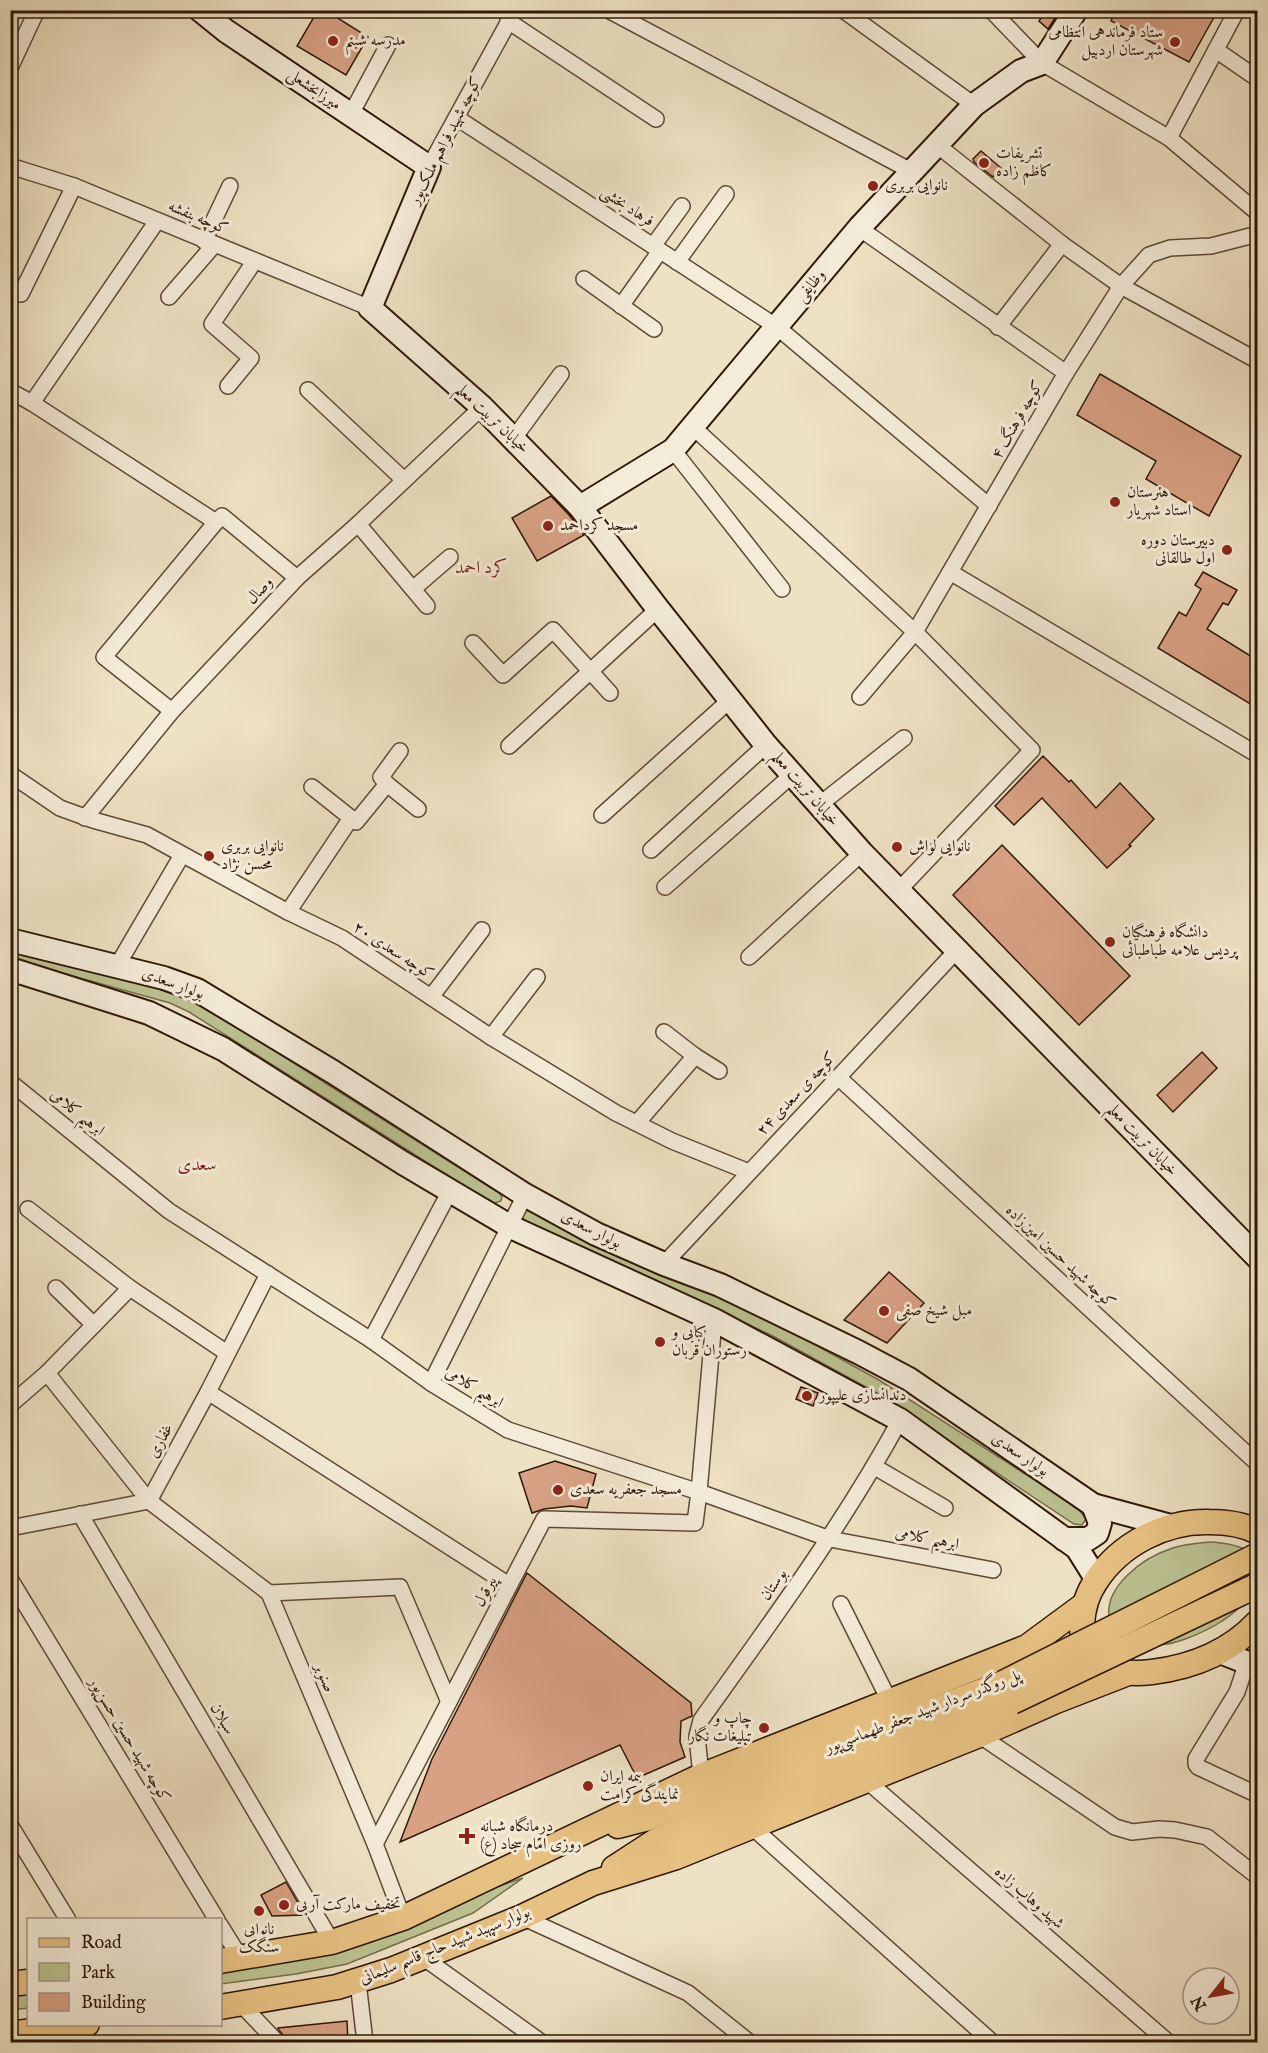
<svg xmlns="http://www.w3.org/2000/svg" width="1268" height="2053" font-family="'IM FELL English',Amiri,serif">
<rect width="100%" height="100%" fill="#eee2c4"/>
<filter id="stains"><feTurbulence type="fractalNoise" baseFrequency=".00333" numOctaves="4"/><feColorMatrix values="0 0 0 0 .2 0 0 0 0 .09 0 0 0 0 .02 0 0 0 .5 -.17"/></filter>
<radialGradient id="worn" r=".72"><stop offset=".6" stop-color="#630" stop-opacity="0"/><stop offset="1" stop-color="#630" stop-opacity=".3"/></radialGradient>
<g fill="#bcc291" stroke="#766d4c" stroke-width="1.5">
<polygon points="11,949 174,993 196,1001 499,1193 502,1197 501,1201 495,1203 485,1199 189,1012 170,1003 11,959"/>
<polygon points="525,1210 539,1213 672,1277 772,1321 879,1380 1078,1508 1086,1519 1082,1525 1074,1524 875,1392 771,1335 525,1223 523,1217"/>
<path d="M 1212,1542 C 1225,1543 1253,1546 1257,1562 C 1260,1570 1257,1582 1257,1591 C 1246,1602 1235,1613 1222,1621 C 1207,1631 1166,1651 1148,1643 C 1135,1637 1122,1625 1109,1617 C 1105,1586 1143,1558 1170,1549 C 1183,1544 1198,1543 1212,1542 Z"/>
<polygon points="523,1878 473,1913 347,1964 296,1974 221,1984 220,1970 318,1957 373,1938 461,1899"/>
<polygon points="28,1994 28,2008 11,2010 10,1996"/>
</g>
<g fill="#d8a184" stroke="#2f1808" stroke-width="1.5">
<polygon points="318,10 325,10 368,37 346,75 297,46"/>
<polygon points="1046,10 1060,10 1048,29 1039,21"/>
<polygon points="1115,10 1218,10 1189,62 1111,21"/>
<polygon points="981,151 1001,168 993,177 974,162 973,159"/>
<polygon points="1100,374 1241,456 1209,516 1146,479 1156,461 1077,415"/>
<polygon points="551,496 570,516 584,535 537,561 512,518"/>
<polygon points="1203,572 1237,590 1228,605 1223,603 1207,629 1257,660 1257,708 1158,648 1179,612 1186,616 1201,589 1195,585"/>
<polygon points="1043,756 1069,782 1071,780 1096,808 1120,783 1154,819 1129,845 1131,846 1107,868 1042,798 1014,825 995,806"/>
<polygon points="1002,845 1130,976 1079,1025 953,895"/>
<polygon points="1202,1052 1217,1068 1173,1112 1157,1095"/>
<polygon points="889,1272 924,1303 887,1343 844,1320"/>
<polygon points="801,1387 818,1393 813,1406 796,1399"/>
<polygon points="555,1461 596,1474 587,1508 571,1506 544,1509 532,1513 519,1473"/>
<polygon points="527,1573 691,1703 692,1716 681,1721 680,1742 685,1757 637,1778 620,1745 400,1842 432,1759"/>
<polygon points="286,1882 305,1915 272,1916 261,1895"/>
<polygon points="347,2021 348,2043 286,2043 284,2036 278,2029 278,2028"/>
</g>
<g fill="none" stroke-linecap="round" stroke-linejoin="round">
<g stroke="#5f4a37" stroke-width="18">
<g id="street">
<polyline points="608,10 913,172"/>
<polyline points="843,10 974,105"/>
<polyline points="991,10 1042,63 1169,138 1258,213"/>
<polyline points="508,21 656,119"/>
<polyline points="1216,50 1258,79"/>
<polyline points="10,68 37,10"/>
<polyline points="351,114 388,45"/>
<polyline points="457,118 777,327 989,506"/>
<polyline points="1169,138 1237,10"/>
<polyline points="937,145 1062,244 1121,286 1258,361"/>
<polyline points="10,166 74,186 370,308"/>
<polyline points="429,167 515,10"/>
<polyline points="157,221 32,403 216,522"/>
<polyline points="859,228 1066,373"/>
<polyline points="204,241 230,186"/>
<polyline points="653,246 682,206"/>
<polyline points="677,262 726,194"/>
<polyline points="584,279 654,329"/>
<polyline points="21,294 74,186"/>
<polyline points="169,297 214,245"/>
<polyline points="621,306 660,251"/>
<polyline points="998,327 1062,244"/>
<polyline points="228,386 251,358 212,324 254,262"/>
<polyline points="308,390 404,480"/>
<polyline points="10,391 32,403"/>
<polyline points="693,427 915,632 1032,750 898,891"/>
<polyline points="514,438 561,374"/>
<polyline points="673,450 782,589"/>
<polyline points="358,524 427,606"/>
<polyline points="950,572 1258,755"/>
<polyline points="413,589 450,557"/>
<polyline points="473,643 503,675 553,630 610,693"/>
<polyline points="860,697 915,632 1066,373 1121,286 1149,255 1170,248 1211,246 1258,234"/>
<polyline points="172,711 104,657 216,522 222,516 297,578"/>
<polyline points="509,746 658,609"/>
<polyline points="10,774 60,808 93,820 147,835 288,912 342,938 491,1037 616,1113 672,1141 749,1172"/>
<polyline points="387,784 418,809"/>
<polyline points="312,787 351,818"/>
<polyline points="819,805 904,738"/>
<polyline points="602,815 730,700"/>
<polyline points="85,818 172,711 297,578 358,524 482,407"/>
<polyline points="651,850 766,745"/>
<polyline points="665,887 792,775"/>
<polyline points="288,912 351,818 356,822 387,784 381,777 400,751"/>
<polyline points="749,957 862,853"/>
<polyline points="117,966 182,855"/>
<polyline points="431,997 482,930"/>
<polyline points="664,1032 695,1056 719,1071"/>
<polyline points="491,1037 537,977"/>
<polyline points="838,1077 1258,1464"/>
<polyline points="10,1082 169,1211 371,1340 431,1383 508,1430 699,1492 830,1539 993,1570"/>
<polyline points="637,1123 695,1056"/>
<polyline points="28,1209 130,1288 227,1353"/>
<polyline points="664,1264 957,950"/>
<polyline points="56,1288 94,1325"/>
<polyline points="371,1340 450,1191"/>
<polyline points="47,1373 149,1501 269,1593 375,1844 403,1918"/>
<polyline points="431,1383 525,1195"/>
<polyline points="208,1392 509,1585"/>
<polyline points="10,1405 47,1373 130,1288"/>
<polyline points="875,1467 945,1508"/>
<polyline points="80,1514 332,1942"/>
<polyline points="10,1528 149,1501 208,1392 268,1274"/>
<polyline points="10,1579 217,1920"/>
<polyline points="269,1593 400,1587 449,1702"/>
<polyline points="841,1604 889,1700"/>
<polyline points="1247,1662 1237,1692 1196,1759 1196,1764 1198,1767 1258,1795"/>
<polyline points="979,1735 1115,1827 1132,1832 1159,1829 1175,1830 1207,1837 1258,1877"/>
<path d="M 701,1776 L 697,1736 L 701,1720 C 771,1622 843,1525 900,1420"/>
<polyline points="866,1780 1168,2042"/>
<polyline points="10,1825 68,1920"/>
<polyline points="751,1826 992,2042"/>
<polyline points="375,1844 544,1519 695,1523 699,1492 714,1320"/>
<polyline points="522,1917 688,1993 749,2042"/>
<polyline points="220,1925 241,1959"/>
<polyline points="424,1958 541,2042"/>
<polyline points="358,1982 365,2042"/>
<polyline points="241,2004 277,2042"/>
</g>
</g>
<g stroke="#2f1808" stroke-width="26">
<g id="secondary">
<polyline points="200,10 226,31 429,167 370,308 482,407 580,507 658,609 766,745 862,853 1258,1258"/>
<polyline points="580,507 673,450 859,228 974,105 1021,71 1042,63 1076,10"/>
<polyline points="10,940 164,978 197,990 333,1072 525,1195 596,1234 664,1264 720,1285 858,1352 909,1379 1093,1505 1171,1526"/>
<polyline points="10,969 149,1013 223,1049 403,1163 511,1227 714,1320 900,1420 1077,1548 1097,1580"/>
<polyline points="1064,1539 1088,1539 1097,1533 1100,1523 1093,1505"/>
<polyline points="1220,1652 1258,1667"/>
</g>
</g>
<g stroke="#2f1808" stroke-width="27">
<g id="primary">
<path d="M 1258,1532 C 1243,1524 1225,1522 1209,1522 C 1165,1521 1120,1544 1096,1581 C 1087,1594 1083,1608 1082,1624 C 1081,1668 1115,1676 1152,1672 C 1192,1667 1230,1652 1258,1622"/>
<polyline points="618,1826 645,1819 1003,1683"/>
<polyline points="614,1868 657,1840 1012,1702"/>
<polyline points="220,1961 332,1942 403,1918 701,1776 1027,1647 1084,1605"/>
<polyline points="10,1984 28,1982"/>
<polyline points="220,2007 337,1987 391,1970 522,1917 593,1883 676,1857 979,1735 1056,1701 1128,1673"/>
<polyline points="10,2034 87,2024"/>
</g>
</g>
<use href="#street" stroke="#f4ecd9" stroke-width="15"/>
<use href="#secondary" stroke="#f4ecd9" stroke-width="22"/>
<use href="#primary" stroke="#e7c182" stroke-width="24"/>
<g stroke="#2f1808" stroke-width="27" stroke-linecap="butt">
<g id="primary-bridge">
<polyline points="1003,1683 1258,1555"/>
<polyline points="1012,1702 1258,1585"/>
</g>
</g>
<use href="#primary-bridge" stroke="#e7c182" stroke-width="24"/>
</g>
<g fill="#8f2418" stroke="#f4ecd9" stroke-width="2">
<circle cx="333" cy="41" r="6"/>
<circle cx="1175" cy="42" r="6"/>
<circle cx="984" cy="163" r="6"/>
<circle cx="873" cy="186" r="6"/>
<circle cx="1115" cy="502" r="6"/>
<circle cx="548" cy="526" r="6"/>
<circle cx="1227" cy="550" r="6"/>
<circle cx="897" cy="847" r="6"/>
<circle cx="209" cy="856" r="6"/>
<circle cx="1110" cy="942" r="6"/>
<circle cx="884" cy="1311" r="6"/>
<circle cx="660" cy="1342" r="6"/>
<circle cx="807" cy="1396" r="6"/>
<circle cx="558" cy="1490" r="6"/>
<circle cx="764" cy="1728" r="6"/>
<circle cx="588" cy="1786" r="6"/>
<path d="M464 1827h6v6h6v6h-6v6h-6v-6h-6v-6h6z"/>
<circle cx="284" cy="1905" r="6"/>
<circle cx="259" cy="1911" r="6"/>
</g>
<g text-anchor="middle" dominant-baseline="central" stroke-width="6" stroke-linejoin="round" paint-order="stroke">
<g font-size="16" fill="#2f1808" stroke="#f4ecd9" text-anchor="start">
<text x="1163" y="33" text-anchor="end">ستاد فرماندهی انتظامی<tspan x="1163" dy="18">شهرستان اردبیل</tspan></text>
<text x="345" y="41">مدرسه شبنم</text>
<text x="996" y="154">تشریفات<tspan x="996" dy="18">کاظم زاده</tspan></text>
<text x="885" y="186">نانوایی بربری</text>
<text x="1127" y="493">هنرستان<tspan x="1127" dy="18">استاد شهریار</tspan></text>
<text x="560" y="526">مسجد کرداحمد</text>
<text x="1215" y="541" text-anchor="end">دبیرستان دوره<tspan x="1215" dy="18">اول طالقانی</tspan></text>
<text x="221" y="847">نانوایی بربری<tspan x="221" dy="18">محسن نژاد</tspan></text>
<text x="909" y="847">نانوایی لواش</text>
<text x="1122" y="933">دانشگاه فرهنگیان<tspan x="1122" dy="18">پردیس علامه طباطبائی</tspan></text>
<text x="896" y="1311">مبل شیخ صفی</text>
<text x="672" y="1333">کبابی و<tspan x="672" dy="18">رستوران قربان</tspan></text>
<text x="819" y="1396">دندانسازی علیپور</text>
<text x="570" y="1490">مسجد جعفریه سعدی</text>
<text x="752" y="1719" text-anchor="end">چاپ و<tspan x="752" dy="18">تبلیغات نگار</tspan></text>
<text x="600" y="1777">بیمه ایران<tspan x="600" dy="18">نمایندگی کرامت</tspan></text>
<text x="480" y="1827">درمانگاه شبانه<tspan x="480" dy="18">روزی امام سجاد (ع)</tspan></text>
<text x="296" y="1905">تخفیف مارکت آربی</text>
<text x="259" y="1930" text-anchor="middle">نانوایی<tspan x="259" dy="18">سنگک</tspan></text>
</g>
<g font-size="16" fill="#2f1808" stroke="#f4ecd9">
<text transform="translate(314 90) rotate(34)">میرزابخشعلی</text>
<text transform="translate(446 141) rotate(-63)">کوچه شهید فراهم ملک‌پور</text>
<text transform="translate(627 207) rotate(33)">فرهاد بخشی</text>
<text transform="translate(198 218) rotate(23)">کوچه بنفشه</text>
<text transform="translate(811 286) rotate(-50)">وظایفی</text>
<text transform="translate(492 419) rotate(43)">خیابان تربیت معلم</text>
<text transform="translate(1018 420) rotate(-60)">کوچه فرهنگ ۴</text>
<text transform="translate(260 591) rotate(-47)">وصال</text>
<text transform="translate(805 789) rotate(49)">خیابان تربیت معلم</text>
<text transform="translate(393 951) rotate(33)">کوچه سعدی ۲۰</text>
<text transform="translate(173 984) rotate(20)">بولوار سعدی</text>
<text transform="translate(797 1094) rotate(-47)">کوچه ی سعدی ۲۴</text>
<text transform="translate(77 1113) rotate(39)">ابرهیم کلامی</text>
<text transform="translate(1142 1140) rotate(46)">خیابان تربیت معلم</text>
<text transform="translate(591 1230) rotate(27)">بولوار سعدی</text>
<text transform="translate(1060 1257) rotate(43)">کوچه شهید حسین امین‌زاده</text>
<text transform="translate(474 1388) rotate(31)">ابرهیم کلامی</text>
<text transform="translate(161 1441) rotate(-61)">غفاری</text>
<text transform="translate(1020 1455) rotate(34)">بولوار سعدی</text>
<text transform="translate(927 1539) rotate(11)">ابرهیم کلامی</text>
<text transform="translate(774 1585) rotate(-55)">بوستان</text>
<text transform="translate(486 1592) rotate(-63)">پیرقول</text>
<text transform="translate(324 1678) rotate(67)">صنوبر</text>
<text transform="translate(923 1712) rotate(-21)">پل روگذر سردار شهید جعفر طهماسبی‌پور</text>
<text transform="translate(222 1719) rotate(60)">سبلان</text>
<text transform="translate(129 1740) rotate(59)">کوچه شهید حسین حسن‌پور</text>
<text transform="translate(1029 1898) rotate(41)">شهید وهاب زاده</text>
<text transform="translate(445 1946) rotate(-22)">بولوار سپهبد شهید حاج قاسم سلیمانی</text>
</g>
<g font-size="18" fill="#7a1f14" stroke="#f4ecd9">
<text x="481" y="568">کرد احمد</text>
<text x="197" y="1165">سعدی</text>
</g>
</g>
<rect width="1268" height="2053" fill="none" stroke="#eee2c4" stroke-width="36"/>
<rect x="12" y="12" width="1244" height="2029" fill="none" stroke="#2f1808" stroke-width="3"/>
<rect x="18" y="18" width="1232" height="2017" fill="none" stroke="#2f1808" stroke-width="1.5"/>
<rect x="27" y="1918" width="195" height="108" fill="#f4ecd9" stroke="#a59785" stroke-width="1.5"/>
<rect x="39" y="1938" width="30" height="9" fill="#e7c182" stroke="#a59785" stroke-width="1.5"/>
<text x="81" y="1948" font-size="18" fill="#2f1808">Road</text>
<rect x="39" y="1963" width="30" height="18" fill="#bcc291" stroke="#a59785" stroke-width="1.5"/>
<text x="81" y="1978" font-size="18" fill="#2f1808">Park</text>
<rect x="39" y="1993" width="30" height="18" fill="#d8a184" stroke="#a59785" stroke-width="1.5"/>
<text x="81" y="2008" font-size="18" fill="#2f1808">Building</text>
<g transform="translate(1211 1996) rotate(239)"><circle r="28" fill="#f4ecd9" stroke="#a59785" stroke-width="1.5"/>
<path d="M0-4.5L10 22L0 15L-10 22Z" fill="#8f2418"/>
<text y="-9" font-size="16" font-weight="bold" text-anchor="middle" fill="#2f1808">N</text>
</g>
<rect width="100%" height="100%" filter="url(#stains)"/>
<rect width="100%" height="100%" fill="url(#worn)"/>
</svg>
